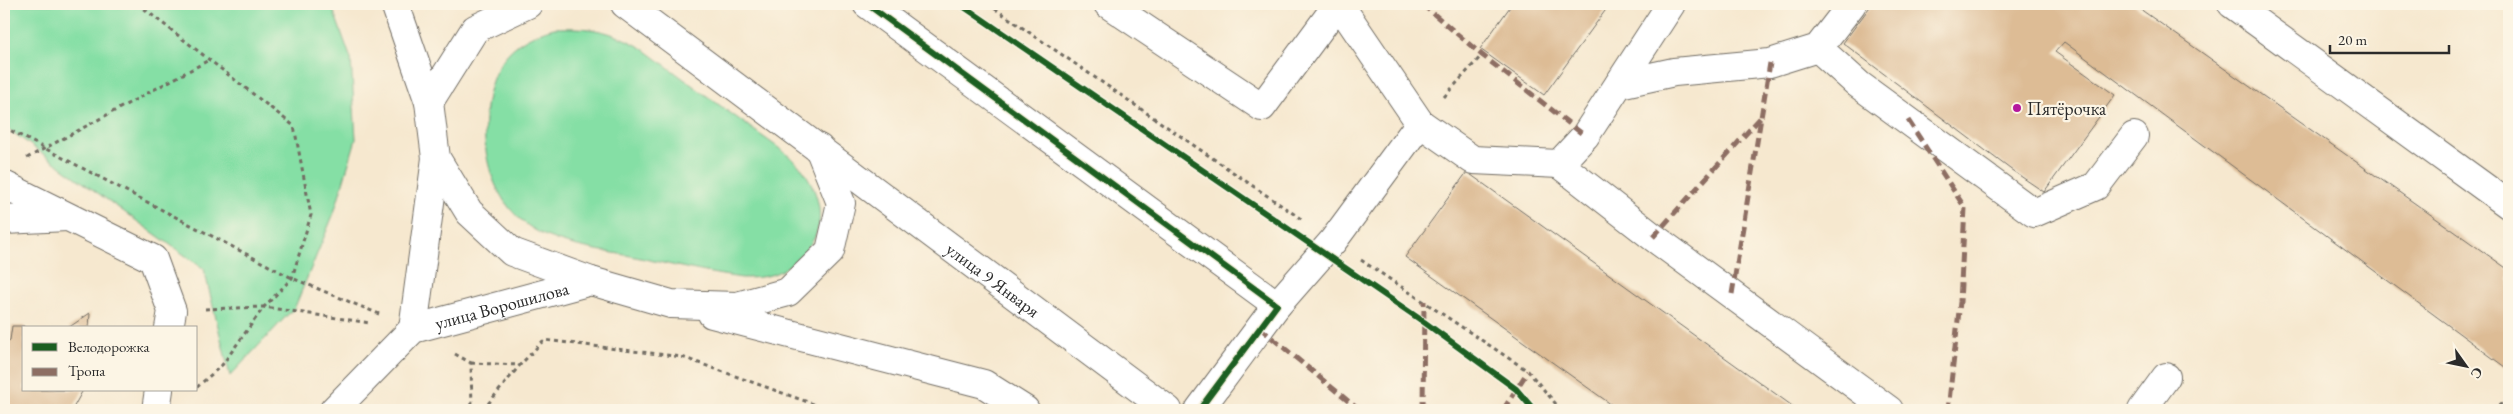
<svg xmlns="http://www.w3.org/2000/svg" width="2513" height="414" font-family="'EB Garamond',serif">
<rect width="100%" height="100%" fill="#fcf5e5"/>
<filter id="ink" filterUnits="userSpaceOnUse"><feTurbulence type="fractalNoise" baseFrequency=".02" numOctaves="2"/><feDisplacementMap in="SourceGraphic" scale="10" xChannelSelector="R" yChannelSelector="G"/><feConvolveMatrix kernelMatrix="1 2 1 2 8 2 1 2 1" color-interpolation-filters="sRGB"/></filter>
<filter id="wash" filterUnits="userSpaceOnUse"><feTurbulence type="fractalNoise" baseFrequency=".0096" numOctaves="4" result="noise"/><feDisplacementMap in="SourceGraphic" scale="20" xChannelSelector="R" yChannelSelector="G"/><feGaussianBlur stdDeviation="1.12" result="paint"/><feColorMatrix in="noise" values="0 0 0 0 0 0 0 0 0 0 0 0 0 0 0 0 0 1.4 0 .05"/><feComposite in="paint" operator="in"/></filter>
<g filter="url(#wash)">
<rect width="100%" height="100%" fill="#f6e8cf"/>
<g fill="#85dfa5" stroke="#588568">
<polygon points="4,4 331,4 351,59 356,139 334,213 295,307 230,376 204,269 4,126"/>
<path d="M 554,28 C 592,27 609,30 642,48 C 677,74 712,100 747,125 C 765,139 788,152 803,170 C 819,192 828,225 808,247 C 786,271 776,278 742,278 C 705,273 668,264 631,256 C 603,251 572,247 546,236 C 493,212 478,154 487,101 C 494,60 514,39 554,28 Z"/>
</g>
<g id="blocks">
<g fill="#ddbc95">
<polygon points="1512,4 1610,4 1544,95 1480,49"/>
<polygon points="1872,4 2084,4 2088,7 2091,4 2133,4 2509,270 2509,370 2064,42 2055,52 2115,95 2044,192 2010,169 1843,43"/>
<polygon points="1467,172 1798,410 1619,410 1405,257"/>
<polygon points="90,313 89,328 68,328"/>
<polygon points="12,326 24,326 24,390 83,390 72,410 4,410 4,344 10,340"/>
</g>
</g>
</g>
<g filter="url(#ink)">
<use href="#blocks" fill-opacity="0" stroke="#726d64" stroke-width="1"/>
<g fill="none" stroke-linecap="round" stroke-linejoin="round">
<g stroke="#726d64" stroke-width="30">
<g id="minor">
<polyline points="867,4 1277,305"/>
<polyline points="1108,4 1262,107 1338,4"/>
<polyline points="2232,4 2509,205"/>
<polyline points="1818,48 1858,84 2034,213 2096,186 2134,136"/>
<polyline points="1619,84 1674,72 1770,63 1818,48 1852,4"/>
<polyline points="1420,123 1473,160 1559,164 1585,136 1671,4"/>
<polyline points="1559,164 1653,237 1889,410"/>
<polyline points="4,185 153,259 172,311 169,328"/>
<polyline points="4,220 67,217"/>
<polyline points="156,410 159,390"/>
<polyline points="1199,410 1277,305 1333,241 1420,123 1339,4"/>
<polyline points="2142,410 2166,377"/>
</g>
</g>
<g stroke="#726d64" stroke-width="30">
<g id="major">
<polyline points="395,4 429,102 436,158 469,212 512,252 591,281 671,304 737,306 788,292 830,251 841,203 819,148"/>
<path id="s1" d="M 625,4 L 1168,410"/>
<polyline points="429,102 475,29 528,4"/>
<polyline points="712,314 984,384 1025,410"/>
<polyline points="413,329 436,158"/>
<path id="s2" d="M 334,410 L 413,329 L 591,281"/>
</g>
</g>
<g stroke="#726d64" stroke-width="3" stroke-dasharray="4 4" stroke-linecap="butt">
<polyline points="138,4 294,126 311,215 292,278 264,307 222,365 196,388"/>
<polyline points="988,4 1304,221"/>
<polyline points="1444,97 1482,55"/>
<polyline points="4,127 292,278 379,314"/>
<polyline points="27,158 209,60"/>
<polyline points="1361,260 1528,371 1561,410"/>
<polyline points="205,309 264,307 370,323"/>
<polyline points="455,354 471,363 472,410"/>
<polyline points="471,363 520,365"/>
<polyline points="483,410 520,365 544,340 682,357 830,410"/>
<polyline points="2483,410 2509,402"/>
</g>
<use href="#minor" stroke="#fff" stroke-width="28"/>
<use href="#major" stroke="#fff" stroke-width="28"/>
<g stroke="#8d6e63" stroke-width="5" stroke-dasharray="10 5" stroke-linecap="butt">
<polyline points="1422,4 1482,55 1585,136"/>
<polyline points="1908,120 1965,208 1960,302 1948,410"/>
<polyline points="1653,237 1761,117"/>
<polyline points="1732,294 1770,63"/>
<polyline points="1260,328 1359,410"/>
<polyline points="1423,410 1424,301"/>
<polyline points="1503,410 1528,371"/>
</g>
<g stroke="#fcf5e5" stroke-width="9">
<g id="cycleway">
<polyline points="867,4 1277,305 1199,410"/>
<polyline points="960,4 1424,322 1516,389 1534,410"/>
</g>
</g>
<use href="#cycleway" stroke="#1b5e20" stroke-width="6"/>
</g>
</g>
<circle fill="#b5179e" stroke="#fcf5e5" stroke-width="2" cx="2017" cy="108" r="5"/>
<g text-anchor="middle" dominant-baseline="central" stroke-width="4.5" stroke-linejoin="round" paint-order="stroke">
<g font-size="18" fill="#2b2b2b" stroke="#fcf5e5" text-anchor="start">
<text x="2027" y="108">Пятёрочка</text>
</g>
<g font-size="18" fill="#2b2b2b" stroke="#fcf5e5">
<text stroke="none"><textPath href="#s1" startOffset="460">улица 9 Января</textPath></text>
<text stroke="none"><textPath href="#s2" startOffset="205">улица Ворошилова</textPath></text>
</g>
</g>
<rect width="2513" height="414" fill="none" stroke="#fcf5e5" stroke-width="20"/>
<rect x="22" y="326" width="175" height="65" fill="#fcf5e5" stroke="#a8a49b"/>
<rect x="32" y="343" width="25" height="8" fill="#1b5e20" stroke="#a8a49b"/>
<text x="68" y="352" font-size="15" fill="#2b2b2b">Велодорожка</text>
<rect x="32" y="368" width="25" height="8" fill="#8d6e63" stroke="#a8a49b"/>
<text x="68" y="376" font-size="15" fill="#2b2b2b">Тропа</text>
<g transform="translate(2466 366) rotate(123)" stroke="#fcf5e5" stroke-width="4" paint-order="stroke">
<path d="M0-4L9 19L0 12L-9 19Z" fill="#2b2b2b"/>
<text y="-8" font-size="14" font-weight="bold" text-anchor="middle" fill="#2b2b2b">С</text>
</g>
<path d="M2330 45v8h119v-8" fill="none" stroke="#2b2b2b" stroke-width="2.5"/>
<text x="2338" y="45" font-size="15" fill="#2b2b2b" stroke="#fcf5e5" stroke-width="4" paint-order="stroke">20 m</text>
</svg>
